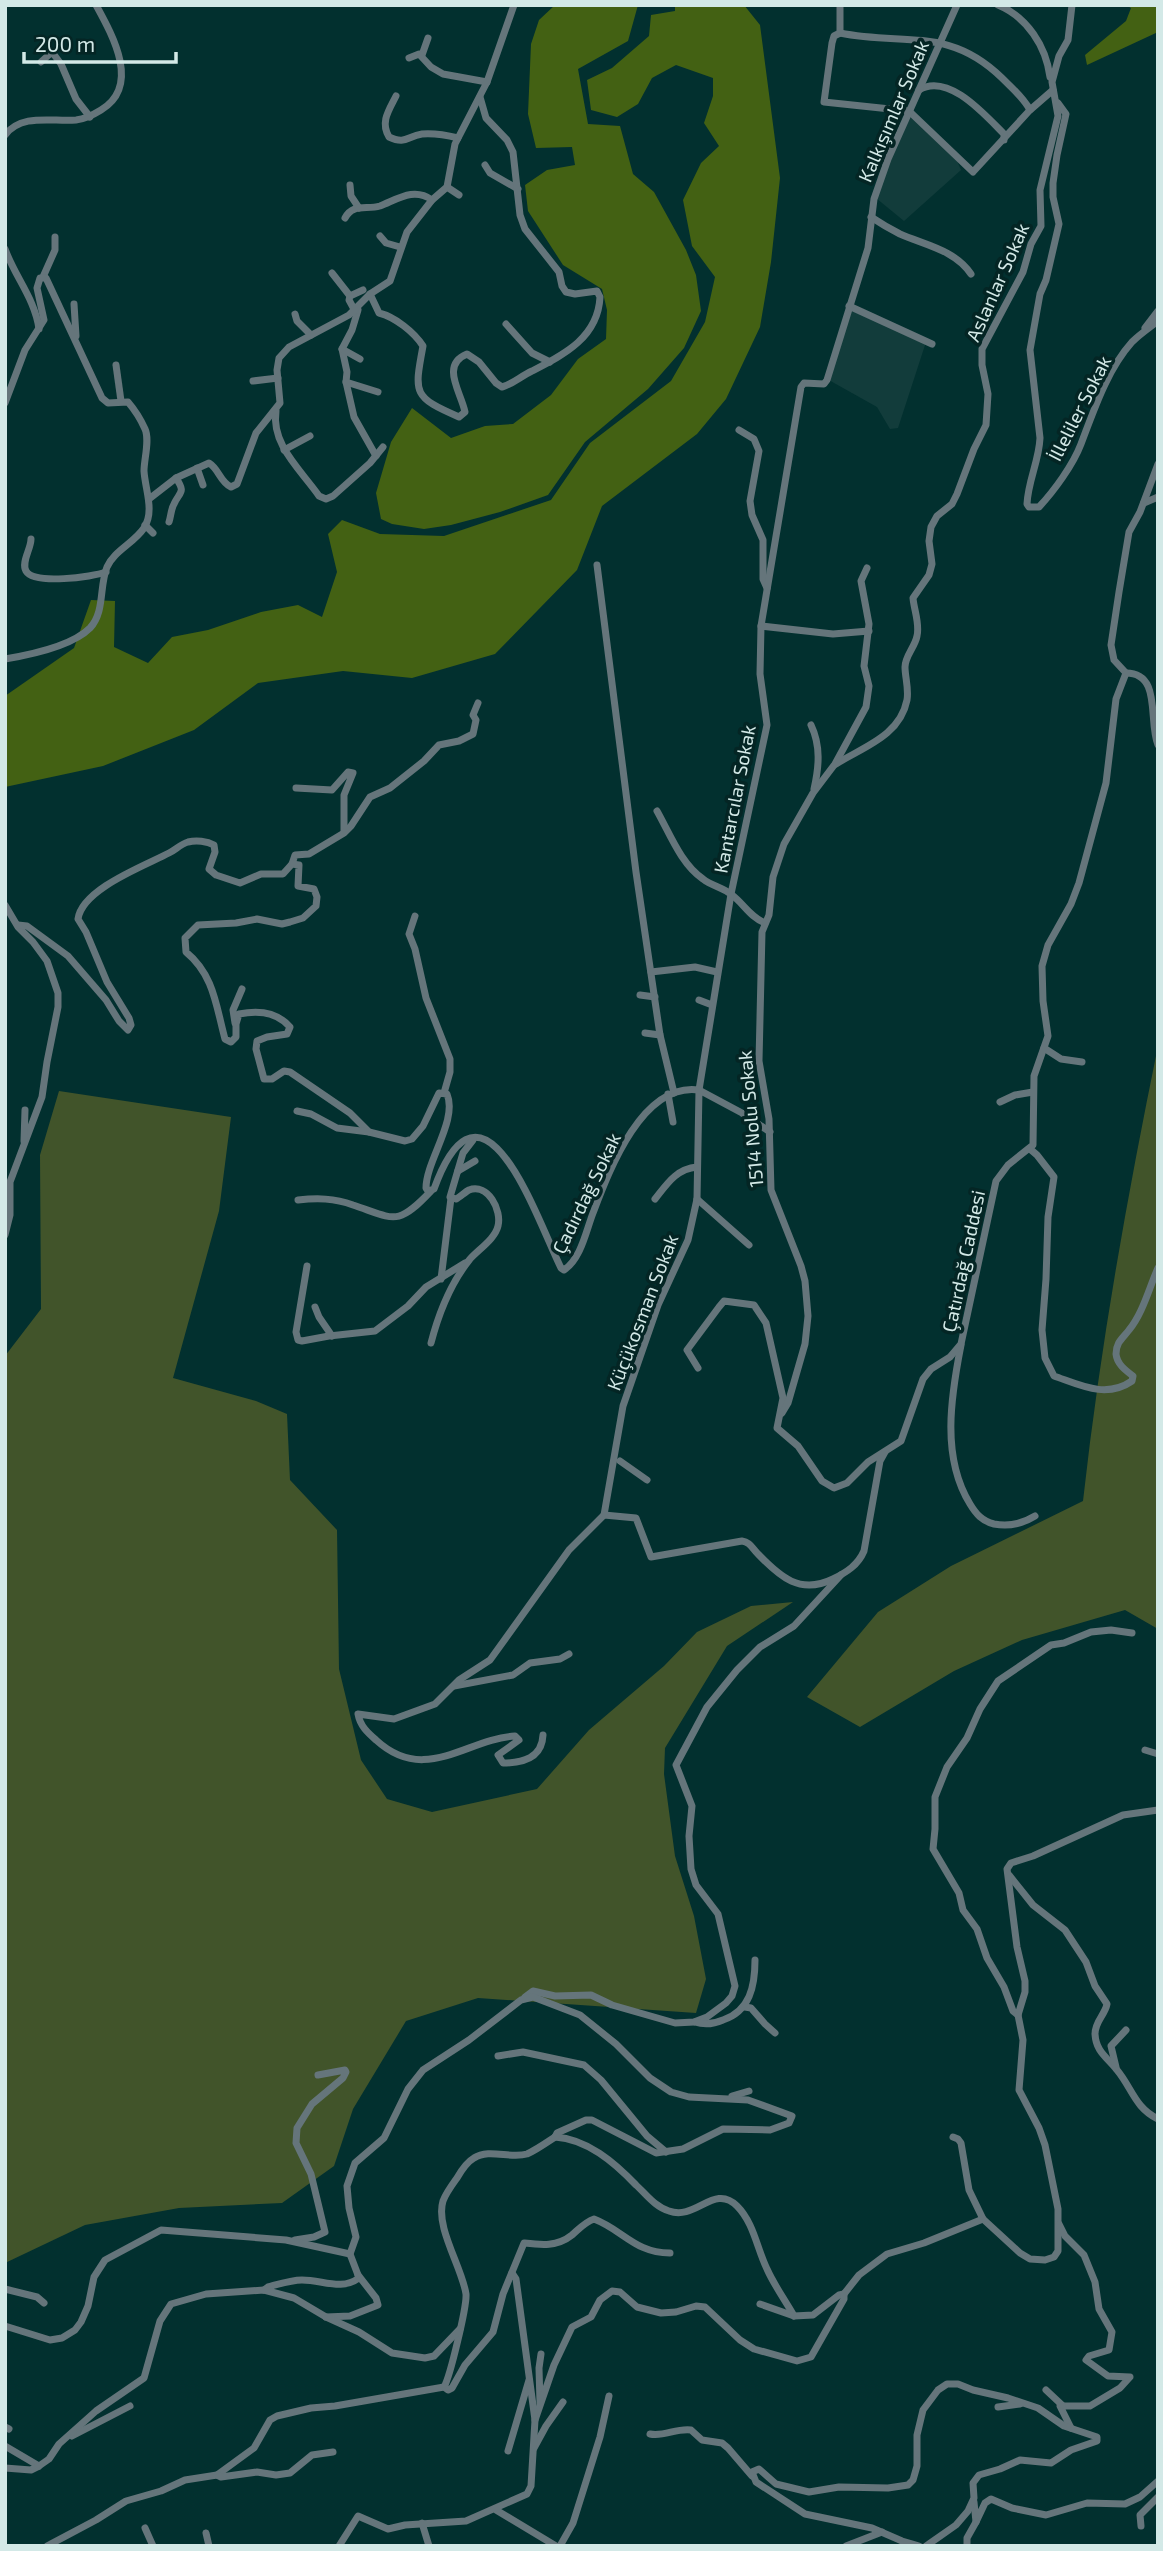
<svg xmlns="http://www.w3.org/2000/svg" width="1163" height="2551" font-family="'Exo 2',sans-serif">
<rect width="100%" height="100%" fill="#02302f"/>
<g fill="#123c3b">
<polygon points="911,115 955,156 961,170 904,221 876,198 881,176"/>
<polygon points="852,308 926,342 898,428 890,429 877,407 827,379"/>
</g>
<g fill="#41542a">
<path d="M 1158,1046 L 1158,1629 L 1125,1610 L 1022,1640 L 954,1671 L 860,1727 L 807,1697 L 878,1612 L 951,1566 L 1083,1501 C 1100,1348 1127,1197 1158,1046 Z"/>
<polygon points="59,1091 231,1117 219,1211 173,1378 256,1401 287,1414 290,1480 337,1530 339,1669 361,1760 387,1799 432,1812 537,1789 589,1730 664,1666 697,1632 751,1606 793,1602 727,1646 665,1748 664,1774 675,1856 694,1916 706,1979 696,2013 478,1998 406,2021 353,2109 334,2166 282,2203 179,2208 85,2225 5,2263 5,1356 41,1309 40,1155"/>
</g>
<g fill="#436113">
<polygon points="555,5 638,5 628,41 578,69 588,124 620,126 633,174 654,192 686,250 696,275 701,311 684,348 648,389 585,442 548,495 500,512 451,525 424,529 392,524 381,519 376,493 391,442 412,408 451,438 485,426 513,424 551,395 578,359 606,339 607,310 602,289 563,265 528,211 525,185 547,170 575,165 572,147 536,148 528,114 531,44 539,20"/>
<polygon points="675,5 744,5 760,25 780,178 771,262 760,327 726,399 697,434 602,506 577,570 495,654 412,678 343,671 258,683 194,730 103,766 5,787 5,696 74,648 91,600 115,601 114,647 148,663 172,637 208,630 261,612 298,605 322,617 337,572 328,534 342,520 380,534 444,536 551,500 590,443 671,381 705,322 715,277 692,246 683,200 701,163 719,146 704,123 713,96 713,78 676,65 652,78 638,104 617,117 591,110 587,80 612,68 649,36 651,15 675,11"/>
<polygon points="1126,5 1158,5 1158,32 1087,65 1085,55 1126,21 1131,8"/>
</g>
<g fill="none" stroke-linecap="round" stroke-linejoin="round">
<g stroke="#65757b" stroke-width="7">
<polyline points="840,5 840,33 834,36 832,43 824,102 909,111 973,172 1030,110 1053,90"/>
<path d="M 998,5 C 1027,17 1046,46 1050,77"/>
<path d="M 840,33 C 904,46 949,26 1002,78 C 1012,88 1023,97 1030,110"/>
<polyline points="422,55 428,38"/>
<polyline points="409,58 419,54 431,67 443,74 487,82"/>
<polyline points="41,62 52,52 61,64 76,99 90,117"/>
<path d="M 919,90 C 948,72 985,115 1004,134 L 1004,140"/>
<path d="M 396,96 C 389,110 380,122 389,137 C 406,145 407,136 422,134 C 435,133 446,135 458,138"/>
<path d="M 1058,103 L 1066,114 L 1057,155 L 1053,183 L 1053,197 L 1059,224 L 1046,280 L 1040,294 L 1030,350 L 1040,438 C 1039,461 1028,481 1027,504 L 1029,507 L 1039,507 C 1054,491 1073,465 1081,444 C 1094,410 1107,370 1132,342 C 1140,334 1149,328 1158,321"/>
<path d="M 5,135 C 22,113 52,122 76,120 C 85,119 93,115 101,110 C 141,86 113,36 96,5"/>
<polyline points="485,165 490,173 518,189"/>
<polyline points="350,185 351,196 359,208"/>
<polyline points="447,187 459,195"/>
<path d="M 871,217 C 880,223 890,229 900,234 C 925,245 955,250 971,274"/>
<path d="M 345,218 C 353,203 366,210 380,206 C 398,199 414,187 432,200"/>
<polyline points="380,236 386,243 400,247"/>
<path d="M 5,249 C 15,277 35,299 39,329"/>
<polyline points="332,273 350,296"/>
<polyline points="43,277 55,250 55,237"/>
<path d="M 370,294 L 379,313 C 395,317 414,332 423,346 C 414,394 413,397 459,417 L 465,412 C 461,392 440,365 467,354 L 479,362 L 496,383 L 502,387 C 513,384 521,376 532,371 C 563,355 598,338 600,297 L 597,291 L 575,294 L 566,292 L 562,286 L 559,272 L 525,229 L 520,215 L 513,152 L 507,140 L 486,118 L 480,97"/>
<polyline points="74,304 76,336"/>
<polyline points="849,306 932,344"/>
<polyline points="358,310 352,330 342,349 347,372 346,382 378,392"/>
<polyline points="355,311 349,300 350,296 363,290"/>
<polyline points="295,314 297,321 311,335"/>
<polyline points="506,324 532,353 550,362"/>
<polyline points="1145,328 1158,311"/>
<polyline points="342,349 360,359"/>
<polyline points="116,365 121,401"/>
<polyline points="253,381 278,378"/>
<polyline points="346,382 354,417 376,456"/>
<path d="M 5,403 L 25,350 L 44,320 L 37,288 L 40,278 L 46,278 L 102,398 L 108,403 L 128,402 C 134,409 141,420 145,429 C 150,440 144,459 144,471 C 145,489 155,511 144,528 C 134,543 114,551 107,567 C 99,587 105,612 90,628 C 72,646 29,655 5,659"/>
<path d="M 276,411 C 271,445 301,470 319,496 L 326,499 L 333,496 L 370,463 L 383,447"/>
<polyline points="739,430 754,439 759,451 750,501 752,515 763,540 763,579 767,588"/>
<polyline points="284,450 310,436"/>
<polyline points="197,468 203,485"/>
<path d="M 149,499 L 176,478 L 209,463 C 219,469 220,482 231,487 L 237,484 L 256,433 L 280,403 L 277,370 L 279,358 L 289,347 L 349,315 L 370,294 L 390,281 L 407,232 L 432,200 L 447,187 L 455,144 L 487,82 L 514,5"/>
<polyline points="1144,503 1158,497"/>
<path d="M 169,522 C 171,516 171,509 174,504 C 180,491 186,493 176,478"/>
<polyline points="145,525 153,533"/>
<path d="M 31,539 C 31,549 21,562 26,571 C 34,585 92,577 106,572"/>
<polyline points="597,565 636,872 660,1035 674,1093"/>
<polyline points="761,626 833,634 869,631"/>
<polyline points="1126,673 1114,660 1111,645 1119,592 1129,532 1140,512 1158,464"/>
<path d="M 1126,673 C 1162,673 1148,721 1158,745"/>
<path d="M 811,725 C 821,746 819,767 814,789"/>
<path d="M 836,764 C 863,747 900,736 907,700 C 909,689 905,677 905,667 C 905,656 915,647 917,636 C 920,624 914,610 913,598 L 929,575 L 932,564 L 929,541 L 931,527 L 937,516 L 952,504 L 957,494 L 974,449 L 986,425 L 988,394 L 982,365 L 982,349 L 1023,272 L 1031,244 L 1041,226 L 1040,190 L 1058,116 L 1052,82 L 1059,56 L 1068,40 L 1072,5"/>
<polyline points="296,788 332,790 348,772 353,773 344,795 344,832"/>
<path d="M 657,811 C 670,834 681,864 703,879 C 712,886 724,888 732,895 C 744,904 750,917 765,923"/>
<polyline points="292,864 295,855 309,854 344,833 351,826 370,797 390,788 424,761 439,745 459,741 473,734 476,720 473,715 478,703"/>
<polyline points="5,905 18,927 33,942 47,961 58,993 58,1007 47,1062 42,1097 10,1182 10,1215 5,1235"/>
<polyline points="415,916 409,934 415,949 426,998 450,1059 450,1072 444,1093"/>
<path d="M 18,925 L 27,926 L 68,956 L 106,1000 L 119,1021 L 128,1030 L 131,1025 L 129,1018 L 107,982 L 86,932 L 78,919 C 82,889 144,866 169,853 C 175,850 181,844 188,842 C 196,840 207,841 214,845 L 215,852 L 209,869 L 216,875 L 240,883 L 261,874 L 283,874 L 292,864 L 299,865 L 298,886 L 314,889 L 317,897 L 316,906 L 303,918 L 290,922 L 282,924 L 257,919 L 236,923 L 198,925 L 185,938 L 186,952 C 214,975 216,1006 225,1039 L 231,1042 L 236,1037 L 236,1024 L 239,1014 C 258,1010 277,1012 290,1027 L 287,1034 L 267,1037 L 257,1041 L 256,1049 L 264,1079 L 272,1079 L 284,1071 L 290,1072 L 350,1113 L 369,1132 L 405,1141 L 412,1139 L 423,1126 L 439,1093 L 447,1094 C 458,1120 426,1161 426,1188 L 428,1191 L 434,1189 C 483,1054 537,1220 561,1268 L 564,1270 C 581,1259 586,1231 593,1213 C 609,1171 642,1082 699,1090 L 731,894 L 767,725 L 760,674 L 761,626 L 801,387 L 804,383 L 824,384 L 827,380 L 868,248 L 874,199 L 888,159 L 957,5"/>
<polyline points="651,972 695,967 717,972"/>
<polyline points="640,995 655,997"/>
<polyline points="699,1000 712,1005"/>
<polyline points="235,1023 233,1010 242,989"/>
<polyline points="645,1033 660,1035"/>
<polyline points="1044,1048 1061,1059 1082,1062"/>
<polyline points="668,1094 673,1122"/>
<polyline points="1000,1102 1015,1095 1033,1092"/>
<polyline points="297,1111 311,1114 337,1128 369,1132"/>
<polyline points="24,1141 25,1110"/>
<path d="M 1030,1149 L 1037,1155 L 1054,1177 L 1048,1217 L 1046,1279 L 1042,1330 L 1045,1358 L 1054,1376 C 1080,1385 1106,1399 1132,1381 L 1133,1376 C 1125,1370 1117,1364 1116,1354 C 1116,1342 1123,1338 1129,1330 C 1143,1313 1149,1288 1158,1268"/>
<polyline points="458,1171 475,1161"/>
<path d="M 655,1199 C 667,1184 676,1169 697,1167"/>
<polyline points="697,1199 749,1245"/>
<path d="M 298,1200 C 317,1198 334,1198 353,1205 C 395,1219 397,1227 431,1191"/>
<polyline points="307,1266 296,1332 298,1340 302,1341 329,1336 375,1331 408,1306 426,1287 465,1263"/>
<polyline points="441,1279 451,1198"/>
<polyline points="315,1307 319,1317 332,1336"/>
<path d="M 431,1343 C 439,1312 450,1284 470,1259 C 479,1249 495,1239 498,1226 C 502,1210 488,1183 469,1190 C 465,1192 460,1197 456,1199 L 450,1197 L 463,1153 L 473,1140"/>
<path d="M 961,1345 C 951,1396 941,1457 970,1504 C 976,1514 982,1521 994,1524 C 1009,1527 1022,1524 1035,1516"/>
<polyline points="698,1368 687,1350 719,1307 724,1301 754,1305 766,1323 783,1398 777,1428 798,1446 822,1481 834,1488 847,1483 868,1462 901,1441 923,1379 931,1369 950,1357 961,1344 996,1181 1008,1165 1033,1145 1034,1076 1048,1036 1043,1001 1042,966 1048,945 1071,904 1079,883 1106,783 1116,699 1126,673"/>
<polyline points="782,1413 788,1403 805,1344 808,1316 805,1281 801,1266 771,1190 769,1119 759,1061 762,932 769,915 773,877 784,844 813,793 835,764 866,707 869,686 864,666 869,624 861,581 867,568"/>
<polyline points="620,1461 647,1480"/>
<path d="M 604,1515 L 636,1518 L 651,1557 L 742,1541 C 750,1542 752,1548 758,1554 C 780,1577 800,1595 833,1579 C 847,1572 858,1565 864,1551 L 880,1461 L 885,1452"/>
<polyline points="454,1686 513,1675 530,1663 560,1659 569,1654"/>
<path d="M 543,1735 C 542,1758 523,1763 503,1763 L 498,1755 L 519,1740 L 515,1736 C 466,1739 425,1785 376,1740 C 368,1733 360,1726 358,1714 L 394,1719 L 435,1704 L 459,1680 L 490,1660 L 569,1550 L 604,1515 L 623,1406 L 658,1305 L 688,1240 L 697,1199 L 699,1090 L 742,1113 L 770,1132"/>
<polyline points="1145,1750 1158,1754"/>
<path d="M 1009,1875 L 1033,1905 L 1065,1930 L 1086,1962 L 1095,1986 L 1107,2004 C 1105,2015 1095,2021 1095,2034 C 1096,2052 1107,2057 1117,2070 C 1132,2088 1135,2108 1158,2119"/>
<polyline points="525,1997 533,1991 555,1996 591,1995 612,2005 675,2023 694,2022 707,2017 726,2003 732,1996 735,1986 718,1914 696,1885 691,1869 689,1836 692,1806 676,1765 707,1707 737,1670 760,1647 794,1626 841,1575"/>
<polyline points="745,2007 751,2008 765,2024 775,2033"/>
<polyline points="1018,2015 1013,2011 1004,1987 987,1958 977,1929 963,1910 959,1893 933,1849 935,1829 935,1797 947,1767 967,1738 980,1709 998,1681 1051,1645 1064,1643 1091,1632 1111,1630 1132,1633"/>
<path d="M 695,2022 C 704,2025 714,2024 723,2020 C 750,2011 755,1986 755,1960"/>
<polyline points="498,2056 523,2052 584,2065 601,2080 647,2136 666,2152"/>
<polyline points="1116,2067 1111,2046 1126,2030"/>
<polyline points="732,2096 749,2091"/>
<path d="M 555,2137 C 587,2139 614,2162 636,2185 C 646,2194 655,2207 669,2211 C 696,2221 714,2183 737,2206 C 754,2223 757,2249 767,2269 C 774,2285 785,2300 794,2316"/>
<polyline points="953,2137 958,2139 961,2143 969,2190 983,2219 1020,2253 1030,2259 1045,2260 1054,2257 1058,2251 1058,2209 1045,2145 1039,2128 1019,2090 1023,2040 1018,2015 1025,1992 1025,1981 1017,1947 1007,1869 1011,1863 1033,1856 1123,1815 1158,1810"/>
<polyline points="1059,2224 1065,2236 1084,2255 1095,2282 1099,2309 1112,2332 1109,2350 1089,2356 1086,2360 1108,2376 1130,2377 1120,2388 1090,2406 1060,2406 1071,2428"/>
<polyline points="295,2240 314,2237 325,2232 311,2174 296,2143 297,2128 312,2104 343,2078 346,2072 345,2070 318,2075"/>
<polyline points="5,2289 37,2297 44,2303"/>
<path d="M 264,2290 L 268,2287 C 279,2284 291,2280 302,2280 C 323,2280 341,2291 359,2278 L 358,2275"/>
<polyline points="760,2304 794,2316 813,2315 839,2295 844,2294"/>
<path d="M 326,2317 L 350,2316 L 378,2305 L 376,2298 L 358,2275 L 350,2254 L 356,2237 L 349,2208 L 347,2186 L 355,2163 L 384,2138 L 408,2089 L 423,2070 L 469,2040 L 521,2000 L 533,1997 L 580,2015 L 616,2044 L 650,2078 L 671,2092 L 689,2097 L 748,2100 L 792,2116 L 789,2123 L 770,2130 L 723,2129 L 683,2149 L 656,2153 L 592,2120 L 586,2120 L 557,2133 L 555,2137 C 546,2143 536,2150 527,2154 C 510,2159 489,2148 474,2158 C 467,2162 461,2171 457,2178 C 452,2185 446,2193 443,2201 C 435,2227 462,2267 466,2294 C 467,2306 450,2377 444,2387"/>
<polyline points="5,2326 50,2340 62,2338 75,2330 81,2322 88,2306 94,2277 105,2260 161,2230 286,2240 350,2254"/>
<polyline points="1046,2390 1062,2405"/>
<polyline points="540,2403 539,2368 541,2354"/>
<polyline points="998,2407 1020,2404"/>
<polyline points="535,2420 554,2365 572,2327 591,2317 600,2300 612,2291 620,2292 637,2307 661,2313 676,2312 696,2306 705,2307 740,2340 754,2349 797,2361 811,2357 844,2299 844,2294 859,2275 887,2254 924,2243 983,2219"/>
<polyline points="5,2427 9,2429"/>
<path d="M 650,2434 C 664,2437 676,2428 691,2430 L 702,2440 L 722,2443 L 728,2448 L 752,2476"/>
<polyline points="72,2436 130,2406"/>
<polyline points="5,2446 39,2466"/>
<polyline points="534,2448 546,2426 563,2402"/>
<polyline points="508,2451 529,2380"/>
<polyline points="5,2468 31,2470 39,2466 49,2459 59,2444 96,2411 144,2378 160,2321 171,2304 206,2294 264,2290 294,2298 326,2317 359,2332 392,2353 425,2358 434,2356 460,2329"/>
<path d="M 217,2475 L 254,2448 L 270,2420 L 277,2416 L 311,2408 L 335,2406 L 444,2387 L 448,2390 L 452,2388 L 465,2365 L 493,2332 L 503,2294 L 524,2243 C 541,2245 557,2247 572,2235 C 579,2229 585,2222 594,2219 C 623,2230 635,2253 670,2253"/>
<polyline points="974,2502 976,2522 985,2503 991,2499 1012,2508 1046,2515 1087,2503 1125,2504 1140,2497 1158,2481"/>
<polyline points="496,2510 556,2546"/>
<polyline points="422,2523 429,2546"/>
<polyline points="1141,2526 1140,2515 1158,2497"/>
<polyline points="145,2528 153,2546"/>
<polyline points="206,2533 209,2546"/>
<polyline points="47,2546 96,2520 126,2501 161,2491 185,2480 217,2475 221,2477 257,2472 276,2475 290,2473 312,2455 333,2452"/>
<polyline points="339,2546 358,2516 388,2529 405,2525 466,2521 527,2494 531,2486 535,2420 516,2279 512,2273"/>
<polyline points="560,2546 573,2523 600,2437 609,2396"/>
<polyline points="846,2546 882,2532"/>
<polyline points="919,2546 902,2541 872,2528 805,2514 756,2482 752,2472 759,2469 776,2484 809,2492 839,2487 888,2488 908,2485 913,2480 917,2466 917,2435 923,2410 938,2390 947,2384 958,2384 973,2390 1008,2398 1038,2408 1064,2426 1097,2437 1097,2441 1071,2450 1051,2463 1020,2460 1000,2469 979,2475 973,2483 974,2498 968,2511 956,2525 926,2546"/>
<polyline points="967,2546 967,2538 976,2522"/>
</g>
</g>
<g text-anchor="middle" dominant-baseline="central" stroke-width="7" stroke-linejoin="round" paint-order="stroke">
<g font-size="19" fill="#d3e9e7" stroke="#042524">
<text transform="translate(893 111) rotate(-67)">Kalkışımlar Sokak</text>
<text transform="translate(997 282) rotate(-66)">Aslanlar Sokak</text>
<text transform="translate(1079 408) rotate(-63)">İlleliler Sokak</text>
<text transform="translate(734 799) rotate(-79)">Kantarcılar Sokak</text>
<text transform="translate(750 1119) rotate(-95)">1514 Nolu Sokak</text>
<text transform="translate(586 1193) rotate(-64)">Çadırdağ Sokak</text>
<text transform="translate(963 1261) rotate(-78)">Çatırdağ Caddesi</text>
<text transform="translate(642 1312) rotate(-69)">Küçükosman Sokak</text>
</g>
</g>
<rect width="1163" height="2551" fill="none" stroke="#d3e9e7" stroke-width="14"/>
<path d="M24 52v10h152v-10" fill="none" stroke="#d3e9e7" stroke-width="3.5"/>
<text x="35" y="52" font-size="21" fill="#d3e9e7" stroke="#042524" stroke-width="5" paint-order="stroke">200 m</text>
</svg>
